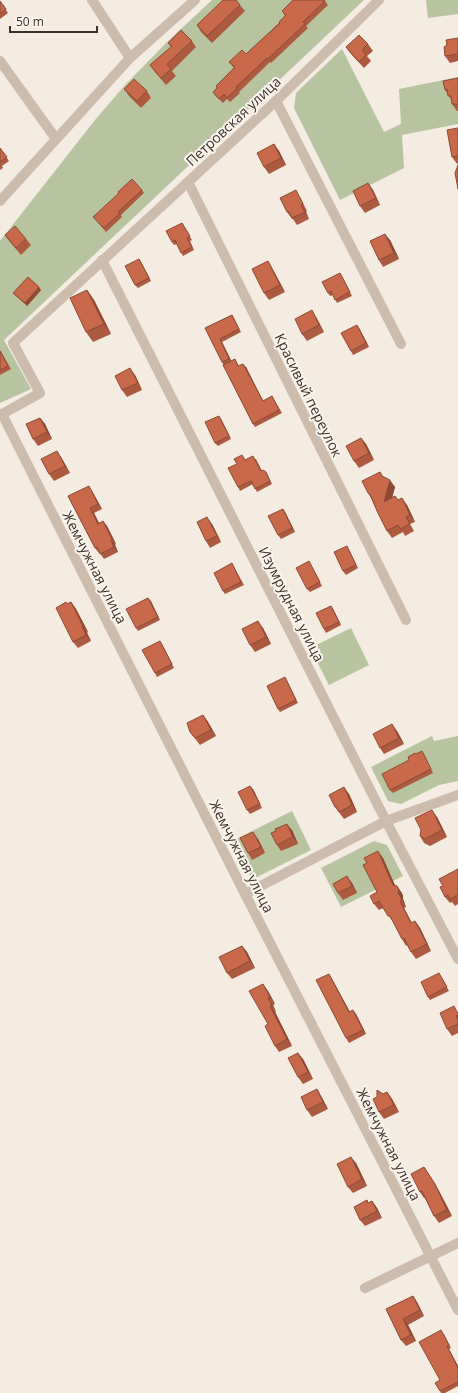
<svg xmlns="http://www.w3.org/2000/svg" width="458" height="1393" font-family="'Open Sans',sans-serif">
<rect width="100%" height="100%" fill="#f4ebe1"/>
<g fill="#b8c4a0">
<polygon points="212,0 364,0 4,340 31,389 0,403 0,241 95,120 125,85 169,40"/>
<polygon points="426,0 458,0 458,14 428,18"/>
<polygon points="342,49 384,132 401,124 399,89 458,77 458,124 402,135 404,168 340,200 294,108 296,93"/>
<polygon points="351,628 369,665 329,685 310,648"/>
<polygon points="432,736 434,741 458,736 458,781 439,785 401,804 388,801 371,767"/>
<polygon points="292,811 311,850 257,877 245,873 230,842"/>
<polygon points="374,841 387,845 403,876 341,907 321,868"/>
</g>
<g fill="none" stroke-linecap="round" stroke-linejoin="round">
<g stroke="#cdbbac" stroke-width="10">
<polyline points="92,0 130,58"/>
<polyline points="379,0 276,101 13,343 40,393 2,414 245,894 458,1310"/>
<polyline points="0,61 56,139"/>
<polyline points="276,101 401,344"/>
<polyline points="188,182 406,620"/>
<polyline points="0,201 130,58 195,0"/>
<polyline points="102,260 386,821 458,959"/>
<polyline points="245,894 386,821 458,795"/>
<polyline points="365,1288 458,1243"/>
</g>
</g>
<g fill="#ac5a40">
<polygon points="0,1 8,13 0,19"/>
<polygon points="325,1 328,5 306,26 308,28 271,63 270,62 239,92 240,93 230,102 227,99 223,103 216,96 213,92 217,88 216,86 234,68 229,62 246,54 279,23 285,16 282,11"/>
<polygon points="240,5 245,11 212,43 201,32 197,25"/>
<polygon points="458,38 458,61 450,63 445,56"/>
<polygon points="192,41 196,47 172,71 176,76 166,85 155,72 150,65 171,47 168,43"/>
<polygon points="368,44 373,51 367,56 371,61 364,68 351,54 346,47"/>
<polygon points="458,78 458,111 457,111 452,104 452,101 445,90"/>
<polygon points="124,89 147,91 151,98 141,108 129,96"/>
<polygon points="458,128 458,163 457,164 452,157"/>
<polygon points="274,144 279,151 286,165 269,174 264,167"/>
<polygon points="0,148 9,161 2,166 3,168 0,170"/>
<polygon points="368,183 373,190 380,205 365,213 360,206"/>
<polygon points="142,190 144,193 121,215 122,217 106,232 93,217"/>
<polygon points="300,197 307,211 306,212 309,219 297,225 293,219 292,219 287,212"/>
<polygon points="182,223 192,240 190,241 194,250 183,256 177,244 174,245 172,242"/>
<polygon points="5,235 26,239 31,245 21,255 10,242"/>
<polygon points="390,240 399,259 383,267 379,260"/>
<polygon points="139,259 151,281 138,288 135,285"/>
<polygon points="268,261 272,268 285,292 269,300 264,293"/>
<polygon points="342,276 352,296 337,303 333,295 330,296 328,293"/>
<polygon points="41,290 27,306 16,296 13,293"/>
<polygon points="87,290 94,300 111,334 93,342 86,332"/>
<polygon points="232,315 241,332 222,342 231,361 235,359 239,366 246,367 263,401 272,396 282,413 255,427 253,424 205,328"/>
<polygon points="316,317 324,332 307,341 302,334"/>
<polygon points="359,328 369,347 353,355 351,351"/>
<polygon points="0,350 11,369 0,375"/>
<polygon points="135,375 142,390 127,397 122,390"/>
<polygon points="40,418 45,424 52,439 38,446 33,439"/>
<polygon points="221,419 231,439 218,446 215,443"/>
<polygon points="361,438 366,444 374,460 359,468 354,461"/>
<polygon points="61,457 70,473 54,481 49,474"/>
<polygon points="256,459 262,471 266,472 272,484 257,492 253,484 240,491 238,487 237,464 245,460"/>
<polygon points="380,472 383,477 395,487 392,498 398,500 407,505 415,522 410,524 414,531 405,536 403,532 392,538 387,531 371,498 368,493"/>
<polygon points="92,491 102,509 94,513 99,523 103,521 107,526 116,544 115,545 118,552 104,559 99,552 99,553 95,548 68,496"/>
<polygon points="285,512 295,532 281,539 278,535"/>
<polygon points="212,524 221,542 210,548 206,541"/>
<polygon points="347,546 358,568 346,575 343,571"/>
<polygon points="311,565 322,586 310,592 307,589"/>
<polygon points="234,567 244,585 225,594 223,591"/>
<polygon points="148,598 160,620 138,631 136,628"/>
<polygon points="71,602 76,609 88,632 87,633 91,641 78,648 73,642 68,604"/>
<polygon points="331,606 333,609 341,625 326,633 324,629"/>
<polygon points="263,628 271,644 255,652 250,645"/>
<polygon points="162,644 174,668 157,677 155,673"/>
<polygon points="287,681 298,703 280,712 278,709"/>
<polygon points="203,715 208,722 216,736 200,745 190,732"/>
<polygon points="397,731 404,744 384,754 380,748"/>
<polygon points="416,754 424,754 433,773 393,793 390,790 409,760"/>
<polygon points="253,789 262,808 250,814 247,810"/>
<polygon points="349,794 357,812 344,819 335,807"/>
<polygon points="437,817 447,837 430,846 424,843 420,836"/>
<polygon points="292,830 298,844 281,851 277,845"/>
<polygon points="258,839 265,853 252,860 248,853"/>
<polygon points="383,858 395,886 397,886 403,896 403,899 406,907 404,908 412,923 415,921 420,928 431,951 416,959 411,952 407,945 406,946 402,939 394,923 383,908 379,910 374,904"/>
<polygon points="458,869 458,904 455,906 452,902 450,903 445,897 443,886"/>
<polygon points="352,883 357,893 343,900 338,893"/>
<polygon points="242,946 247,952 255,968 232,979 227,973"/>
<polygon points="439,973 449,991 430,1000 428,997"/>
<polygon points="332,979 350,1012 356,1014 366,1034 349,1043 346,1038"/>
<polygon points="268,991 275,1004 273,1005 276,1012 275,1012 292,1046 279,1052 275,1046 268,1024"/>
<polygon points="458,1012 458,1033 452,1036 447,1029"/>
<polygon points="303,1059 313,1079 303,1084 298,1077"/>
<polygon points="317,1089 321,1096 328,1109 312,1117 307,1110"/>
<polygon points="387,1092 392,1099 399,1112 384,1119 379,1112 383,1094"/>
<polygon points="356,1163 367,1186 353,1193 348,1187"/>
<polygon points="424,1167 439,1191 452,1216 439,1223 434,1216 425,1198 424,1198 420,1192"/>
<polygon points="372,1201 377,1208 382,1218 365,1226 360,1220 369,1202"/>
<polygon points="413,1296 417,1302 424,1316 408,1325 416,1341 406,1346 401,1340 386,1309"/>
<polygon points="444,1334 451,1348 449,1349 458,1366 458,1386 445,1393 441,1393 440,1391"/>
</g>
<g fill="#8c4a34">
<polygon points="274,144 279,151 286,165 281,158"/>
<polygon points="368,183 373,190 380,205 376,198"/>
<polygon points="301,205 306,212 309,219"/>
<polygon points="385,234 390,240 399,259 394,253"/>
<polygon points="139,259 141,262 151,281 149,278"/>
<polygon points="268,261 272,268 285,292 280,285"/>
<polygon points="39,287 41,290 27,306 25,303"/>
<polygon points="87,290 94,300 111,334 104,324"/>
<polygon points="312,310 316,317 324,332 319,325"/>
<polygon points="357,325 359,328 369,347 366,343"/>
<polygon points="220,339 222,342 232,362 229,359"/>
<polygon points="243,364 246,367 265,405 263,401"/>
<polygon points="130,368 135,375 142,390 138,383"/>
<polygon points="219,416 221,419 231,439 229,436"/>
<polygon points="40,418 45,424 52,439 47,432"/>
<polygon points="361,438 366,444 374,460 369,453"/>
<polygon points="57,451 61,457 70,473 65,466"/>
<polygon points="390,480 395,487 389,509 384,502"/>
<polygon points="89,486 92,491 102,509 98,504"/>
<polygon points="402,498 407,505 415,522 410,515"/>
<polygon points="90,508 94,513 102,529 98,524"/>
<polygon points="283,509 285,512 295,532 292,528"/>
<polygon points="207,517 212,524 221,542 217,536"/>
<polygon points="103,521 107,526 116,544 112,539"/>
<polygon points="111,540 115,545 118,552 114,547"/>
<polygon points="148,598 151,601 160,620 158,617"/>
<polygon points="71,602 76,609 88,632 83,626"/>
<polygon points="331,606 333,609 341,625 339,622"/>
<polygon points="258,621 263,628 271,644 266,637"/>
<polygon points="82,626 87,633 91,641 86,635"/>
<polygon points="203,715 208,722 216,736 211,730"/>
<polygon points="392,724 397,731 404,744 399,738"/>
<polygon points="250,786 253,789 262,808 260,804"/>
<polygon points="344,787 349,794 357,812 352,805"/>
<polygon points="432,810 437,817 447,837 442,830"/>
<polygon points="287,824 292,830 298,844 293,837"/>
<polygon points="253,832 258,839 265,853 261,847"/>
<polygon points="378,851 383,858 398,892 397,886 402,893 403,896 403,899 406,907 402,900 393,885"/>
<polygon points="347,876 352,883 357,893 352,886"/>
<polygon points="400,901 404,908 415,930 411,923"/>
<polygon points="415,921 420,928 431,951 427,944"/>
<polygon points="242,946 247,952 255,968 250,961"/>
<polygon points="329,974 332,979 352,1016 349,1012"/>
<polygon points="263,984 268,991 275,1004 270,997"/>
<polygon points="268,998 273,1005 276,1012"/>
<polygon points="270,1006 275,1012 292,1046 287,1039"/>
<polygon points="353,1010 356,1014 366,1034 363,1030"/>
<polygon points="298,1053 303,1059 313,1079 308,1072"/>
<polygon points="317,1089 321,1096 328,1109 323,1102"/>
<polygon points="387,1092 392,1099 399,1112 394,1105"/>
<polygon points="351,1157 356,1163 367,1186 362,1179"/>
<polygon points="424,1167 439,1191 452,1216 447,1210"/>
<polygon points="372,1201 377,1208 382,1218 377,1211"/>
<polygon points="413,1296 417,1302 424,1316 420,1310"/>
<polygon points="403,1319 408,1325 416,1341 411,1335"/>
<polygon points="447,1346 458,1366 458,1368"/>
</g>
<g fill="#c8694b" stroke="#8c4a34">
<polygon points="223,0 236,0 240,5 207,36 197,25"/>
<polygon points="293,0 324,0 325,1 303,22 305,24 268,59 267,58 236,87 237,88 227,98 224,94 219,99 213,92 217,88 216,86 235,67 229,62 242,50 246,54 280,23 279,22 286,15 282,11"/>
<polygon points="0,1 6,9 0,14"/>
<polygon points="181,30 192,41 167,64 171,69 161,78 150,65 172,46 168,43"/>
<polygon points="359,35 368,44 362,50 366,55 359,62 346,47"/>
<polygon points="458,38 458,54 445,56 444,47 447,45 446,40"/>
<polygon points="458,78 458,104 452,104 451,96 448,96 447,89 445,90 443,81"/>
<polygon points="134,79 147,91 137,101 124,89"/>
<polygon points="458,128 458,156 452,157 447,130"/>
<polygon points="274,144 281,158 264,167 257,153"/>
<polygon points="0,148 7,157 0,162"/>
<polygon points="458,165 458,189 455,173"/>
<polygon points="132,179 142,190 118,212 120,213 104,228 93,217 119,193 118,192"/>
<polygon points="368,183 376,198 360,206 353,191"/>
<polygon points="296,190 303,204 301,205 305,212 292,218 289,212 287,212 280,198"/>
<polygon points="182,223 190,236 187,238 192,247 181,253 175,240 172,242 166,231"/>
<polygon points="15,226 26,239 16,248 5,235"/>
<polygon points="385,234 394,253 379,260 370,241"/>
<polygon points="139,259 149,278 135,285 125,266"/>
<polygon points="268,261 280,285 264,293 252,269"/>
<polygon points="340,273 350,292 335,300 331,291 328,293 322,282"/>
<polygon points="28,277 39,287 25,303 13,293"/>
<polygon points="87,290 104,324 86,332 70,298"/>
<polygon points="312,310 319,325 302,334 295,319"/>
<polygon points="232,315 239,329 220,339 229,359 222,362 205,328"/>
<polygon points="357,325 366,343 351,351 341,333"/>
<polygon points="0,351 8,366 0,370"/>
<polygon points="235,359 238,366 243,364 263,401 272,396 279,410 253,424 223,365"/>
<polygon points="130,368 138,383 122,390 115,376"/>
<polygon points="219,416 229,436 215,443 205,422"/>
<polygon points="40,418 47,432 33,439 26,424"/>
<polygon points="361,438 369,453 354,461 346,446"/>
<polygon points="57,451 65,466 49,474 41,459"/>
<polygon points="242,455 245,460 253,456 261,471 263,470 266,472 270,481 255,489 251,481 238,487 228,468 237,464 234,459"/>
<polygon points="380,472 382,476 390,480 384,502 395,496 398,500 402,498 410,515 406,517 410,524 400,529 398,525 387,531 377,511 370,494 368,493 362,481"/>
<polygon points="89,486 98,504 90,508 98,524 103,521 112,539 111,540 114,547 100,554 97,547 95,548 68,496"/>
<polygon points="283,509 292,528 278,535 268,516"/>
<polygon points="207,517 217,536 206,541 197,522"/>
<polygon points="347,546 356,565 343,571 334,552"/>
<polygon points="309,561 320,582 307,589 296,568"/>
<polygon points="232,563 241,582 223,591 214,573"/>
<polygon points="148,598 158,617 136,628 126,609"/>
<polygon points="66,602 67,604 71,602 83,626 82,626 86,635 73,642 56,608"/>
<polygon points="331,606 339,622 324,629 316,613"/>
<polygon points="258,621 266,637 250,645 242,629"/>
<polygon points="160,641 172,664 155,673 142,650"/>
<polygon points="285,677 296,700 278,709 267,686"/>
<polygon points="203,715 211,730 195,738 190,732 187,723"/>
<polygon points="392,724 399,738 380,748 373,734"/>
<polygon points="422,751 431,769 390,790 382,774 409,760 408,757 415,753 416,754"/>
<polygon points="250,786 260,804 247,810 238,792"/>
<polygon points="344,787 352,805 339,812 336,807 335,807 329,795"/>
<polygon points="432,810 442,830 425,839 420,836 421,830 415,818"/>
<polygon points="287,824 293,837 277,845 271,833 276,831 275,829"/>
<polygon points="253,832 261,847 248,853 240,838"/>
<polygon points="378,851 393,885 397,886 399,890 398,892 402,900 400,901 411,923 415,921 427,944 411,952 404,938 402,939 390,916 388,916 379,901 374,904 370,896 377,892 363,865 367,863 364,858"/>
<polygon points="458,869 458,895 450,899 448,895 445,897 440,887 443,886 439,879"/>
<polygon points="347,876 352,886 338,893 333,884"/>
<polygon points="242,946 250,961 227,973 219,957"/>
<polygon points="439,973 447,987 428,997 421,982"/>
<polygon points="329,974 349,1012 353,1010 363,1030 346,1038 316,980"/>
<polygon points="263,984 270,997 268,998 272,1005 270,1006 287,1039 275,1046 265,1026 268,1024 249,991"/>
<polygon points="454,1006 458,1014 458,1015 456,1016 458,1020 458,1024 447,1029 440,1013"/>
<polygon points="298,1053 308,1072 298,1077 288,1058"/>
<polygon points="317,1089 323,1102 307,1110 301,1097"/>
<polygon points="377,1090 383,1094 387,1092 394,1105 379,1112 373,1099 377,1097"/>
<polygon points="351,1157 362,1179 348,1187 337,1164"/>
<polygon points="424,1167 435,1184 447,1210 434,1216 422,1191 420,1192 411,1174"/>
<polygon points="367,1200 368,1203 372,1201 377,1211 360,1220 354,1207"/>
<polygon points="413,1296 420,1310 403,1319 411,1335 401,1340 386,1309"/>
<polygon points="441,1330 449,1345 447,1346 458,1368 458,1382 440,1391 435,1383 440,1380 419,1342"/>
</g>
<g text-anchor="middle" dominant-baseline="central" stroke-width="4" stroke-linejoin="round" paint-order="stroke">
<g font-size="14" fill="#3b302b" stroke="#fbf5ee">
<text transform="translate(233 121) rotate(-43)">Петровская улица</text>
<text transform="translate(309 395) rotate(64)">Красивый переулок</text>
<text transform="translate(95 567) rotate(63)">Жемчужная улица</text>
<text transform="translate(292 604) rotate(63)">Изумрудная улица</text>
<text transform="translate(242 856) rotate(63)">Жемчужная улица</text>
<text transform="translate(389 1144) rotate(63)">Жемчужная улица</text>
</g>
</g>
<path d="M10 26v6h87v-6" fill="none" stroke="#3b302b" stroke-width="2"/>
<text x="16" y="26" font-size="12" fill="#3b302b" stroke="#fbf5ee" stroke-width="3" paint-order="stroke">50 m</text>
</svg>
